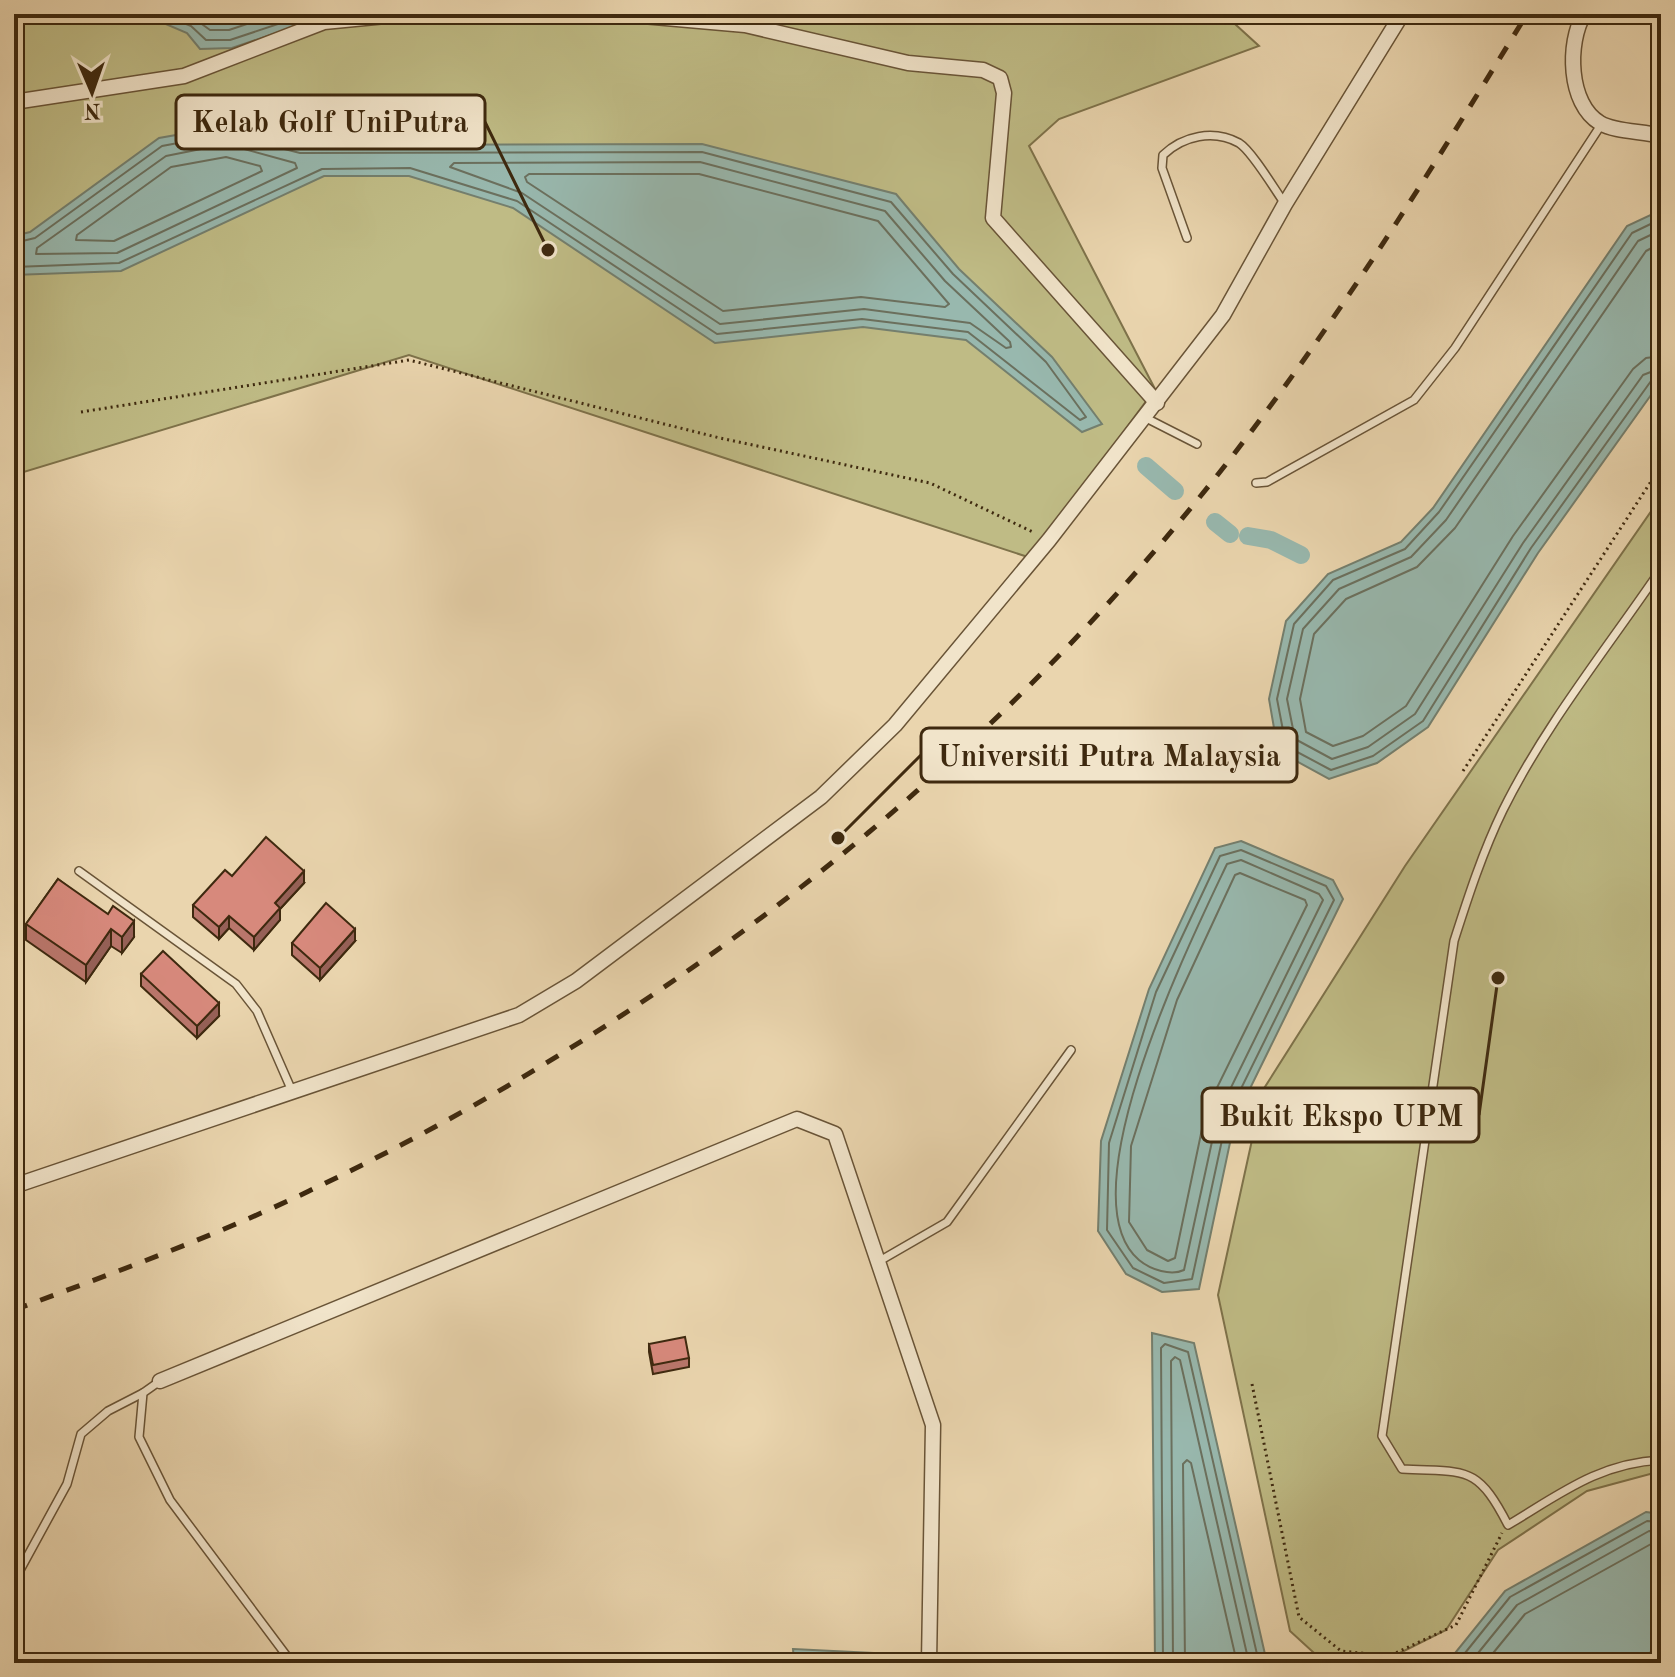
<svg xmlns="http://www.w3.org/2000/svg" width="1675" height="1677" font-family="'Old Standard TT',serif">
<rect width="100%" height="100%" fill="#ead5ae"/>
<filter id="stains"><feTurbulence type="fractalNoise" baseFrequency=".0025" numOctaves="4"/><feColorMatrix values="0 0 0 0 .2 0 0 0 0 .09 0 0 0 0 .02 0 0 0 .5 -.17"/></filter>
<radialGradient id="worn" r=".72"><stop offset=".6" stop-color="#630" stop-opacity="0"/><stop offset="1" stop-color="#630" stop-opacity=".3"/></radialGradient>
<g fill="#bfbb85" stroke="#7e724a" stroke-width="2">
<polygon points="14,14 1224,14 1259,46 1059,119 1029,146 1155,389 1031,558 409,355 14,475"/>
<polygon points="1661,497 1661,1475 1650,1474 1587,1491 1498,1550 1446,1630 1380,1663 1325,1663 1290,1631 1218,1295 1263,1090 1405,866"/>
</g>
<g fill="#98b8ae" stroke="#747f6e" stroke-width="2">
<polygon points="153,14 332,14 232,48 200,49 187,33 154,19"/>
<polygon points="227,126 300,145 702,144 896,194 959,269 1052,357 1102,424 1082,432 966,340 863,327 715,343 513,208 409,176 324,176 121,271 14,275 14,236 30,232 159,138"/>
<polygon points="1659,211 1661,381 1538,553 1428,727 1377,763 1329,779 1278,751 1269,699 1286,621 1328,574 1401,542 1433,508 1627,226"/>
<polygon points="1241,841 1333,880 1343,899 1235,1119 1199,1289 1162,1292 1126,1274 1098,1231 1101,1141 1149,989 1215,848"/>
<polygon points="1152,1333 1194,1343 1267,1663 1155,1663"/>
<polygon points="1646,1512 1661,1514 1661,1646 1632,1663 1447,1663 1505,1591"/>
<polygon points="793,1649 893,1654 892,1663 794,1663"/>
</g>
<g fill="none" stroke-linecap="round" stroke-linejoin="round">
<g stroke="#6b705e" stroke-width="2">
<polyline points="162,14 191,26 206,40 230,40 308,14"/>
<polyline points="188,14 210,30 229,30 277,14"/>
<polygon points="226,144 295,163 297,168 117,253 36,254 37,248 166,156"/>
<polygon points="226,157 260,166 262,171 114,241 76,240 77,235 171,167"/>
<polygon points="700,162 885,211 945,281 1010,342 1011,347 1006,348 970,323 864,309 720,324 522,193 450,167 454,163"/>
<polygon points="529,174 699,174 878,221 949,304 945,307 861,297 723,311 527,182 525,177"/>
<polyline points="1661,219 1632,233 1439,512 1405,549 1333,580 1294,624 1277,699 1286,746 1331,770 1373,756 1423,721 1531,548 1651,381 1661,378"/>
<polyline points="1661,230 1638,241 1446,520 1411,557 1339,589 1303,629 1287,699 1295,739 1332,759 1368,747 1415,714 1523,543 1643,375 1661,368"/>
<polyline points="14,243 35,238 162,146 226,134 300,153 702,152 891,202 953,274 1046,362 1086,417 1080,420 968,332 862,319 717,334 517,201 410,168 322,169 119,263 14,267"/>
<polyline points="1661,243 1646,251 1455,528 1417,567 1346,599 1314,634 1300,699 1306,732 1333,746 1363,736 1406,706 1513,536 1633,369 1646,358 1661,356"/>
<polygon points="1241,850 1326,886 1334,900 1227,1117 1192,1279 1164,1283 1133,1268 1107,1230 1109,1143 1156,992 1220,856"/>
<path d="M 1241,860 L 1319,894 L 1323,900 L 1218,1114 L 1184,1270 C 1171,1276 1151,1270 1139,1260 C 1064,1196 1192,938 1227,864 Z"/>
<polygon points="1240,873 1305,900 1307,905 1206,1110 1175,1258 1168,1261 1147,1250 1129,1222 1131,1146 1177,1000 1235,875"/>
<polyline points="801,1663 805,1658 884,1663"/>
<polyline points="1163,1663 1161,1348 1165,1344 1188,1352 1259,1663"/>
<polyline points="1173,1663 1171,1361 1175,1357 1180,1360 1249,1663"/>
<polyline points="1185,1663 1183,1464 1187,1460 1191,1463 1237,1663"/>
<polyline points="1457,1663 1510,1597 1647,1521 1661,1522"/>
<polyline points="1470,1663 1517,1605 1649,1531 1661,1532"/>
<polyline points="1485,1663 1525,1614 1651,1544 1661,1544"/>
</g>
<g stroke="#98b8ae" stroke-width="18">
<polyline points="1146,466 1175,491"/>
<polyline points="1215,522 1230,534"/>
<polyline points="1248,536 1271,540 1301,555"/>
</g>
<g stroke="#695437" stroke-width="10">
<g id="lane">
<path d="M 1187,238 L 1162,168 L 1163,155 C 1183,136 1213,129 1239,143 C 1252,151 1275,190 1285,204"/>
<polyline points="1146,418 1197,444"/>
<polyline points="1256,483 1267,482 1414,400 1455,348 1601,125"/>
<path d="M 1661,569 C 1608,647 1545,725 1503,810 C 1483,851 1468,897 1454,941 L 1382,1436 L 1402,1469 C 1466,1473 1476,1463 1508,1525 C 1560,1494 1599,1463 1661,1460"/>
<polyline points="79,871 236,984 257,1011 292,1091"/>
<polyline points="876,1263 947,1222 1071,1050"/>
<polyline points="160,1381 143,1393 139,1437 170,1500 292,1663"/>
<polyline points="14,1581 67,1484 81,1434 108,1411 143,1393"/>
</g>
</g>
<g stroke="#695437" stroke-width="17">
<g id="street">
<polyline points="620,14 745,25 908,63 983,70 1000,78 1004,93 993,218 1157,403"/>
<path d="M 1584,14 C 1567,43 1568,104 1600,123 C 1615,132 1643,131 1661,136"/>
<polyline points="14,24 17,14"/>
<polyline points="14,102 184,76 324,22 406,14"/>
<polyline points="14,1186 519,1015 576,981 821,797 895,725 1049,540 1223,315 1285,204 1402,14"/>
<polyline points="160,1381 797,1119 835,1134 933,1425 929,1663"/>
</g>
</g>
<g stroke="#3e290f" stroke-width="3" stroke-dasharray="2 4" stroke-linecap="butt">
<polyline points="81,412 409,360 720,438 930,483 1035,533"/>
<polyline points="1463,771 1661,466"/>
<polyline points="1252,1384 1299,1617 1341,1651 1389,1656 1456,1625 1502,1533"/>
</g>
<use href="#lane" stroke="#f1e4ca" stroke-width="7"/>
<use href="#street" stroke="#f1e4ca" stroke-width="14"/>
<path stroke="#3e290f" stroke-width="5" stroke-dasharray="14 14" stroke-linecap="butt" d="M 14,1310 C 113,1273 213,1237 309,1191 C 676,1016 1004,758 1250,433 C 1352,299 1439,157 1527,14"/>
</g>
<g fill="#b9766b" stroke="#3e290f" stroke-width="2">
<polygon points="232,876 304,883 280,909 280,920 254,950 229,928 219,939 193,917 193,905"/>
<polygon points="58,879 134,937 122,953 111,946 86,982 26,940 26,924"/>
<polygon points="355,941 320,980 292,955 292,943"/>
<polygon points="141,974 219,1016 197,1038 141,986"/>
<polygon points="649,1344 689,1358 689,1367 653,1374 649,1352"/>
</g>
<g fill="#966057" stroke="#3e290f" stroke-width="2">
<polygon points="304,871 304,883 280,909 280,920 254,950 254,937 275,903"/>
<polygon points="229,916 229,928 219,939 219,927"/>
<polygon points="134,921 134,937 122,953 122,937"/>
<polygon points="111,929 111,946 86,982 86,965"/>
<polygon points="355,929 355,941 320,980 320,968"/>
<polygon points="219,1003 219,1016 197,1038 197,1026"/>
</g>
<g fill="#d7897c" stroke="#3e290f" stroke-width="2">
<polygon points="266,837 304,871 275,903 280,908 254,937 229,916 219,927 193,905 225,870 232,876"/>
<polygon points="58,879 108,914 113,906 134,921 122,937 111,929 86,965 26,924"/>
<polygon points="326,903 355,929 320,968 292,943"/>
<polygon points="163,951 219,1003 197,1026 141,974"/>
<polygon points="685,1337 689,1358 653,1365 649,1344"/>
</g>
<path fill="none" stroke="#3e290f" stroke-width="3" d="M548 250L485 122M838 838L921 755M1498 978L1479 1115"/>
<g fill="#3e290f" stroke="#f1e4ca" stroke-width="3">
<circle cx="548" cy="250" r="8"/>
<circle cx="838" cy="838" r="8"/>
<circle cx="1498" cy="978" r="8"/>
</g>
<g fill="#f1e4ca" stroke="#3e290f" stroke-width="3">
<rect x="176" y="95" width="309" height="54" rx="8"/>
<rect x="921" y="728" width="376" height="54" rx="8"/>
<rect x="1202" y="1088" width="277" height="54" rx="8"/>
</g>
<g font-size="30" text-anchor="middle" font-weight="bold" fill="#3e290f">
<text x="330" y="132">Kelab Golf UniPutra</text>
<text x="1109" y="766">Universiti Putra Malaysia</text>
<text x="1341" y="1126">Bukit Ekspo UPM</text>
</g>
<rect width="1675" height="1677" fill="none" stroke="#ead5ae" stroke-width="48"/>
<rect x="16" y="16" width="1643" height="1645" fill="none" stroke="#3e290f" stroke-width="4"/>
<rect x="24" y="24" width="1627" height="1629" fill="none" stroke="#3e290f" stroke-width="2"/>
<g transform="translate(92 92) rotate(178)" stroke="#f1e4ca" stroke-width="6" paint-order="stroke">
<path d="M0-6L14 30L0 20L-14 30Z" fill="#3e290f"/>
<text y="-12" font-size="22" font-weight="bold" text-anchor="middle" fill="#3e290f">N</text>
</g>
<rect width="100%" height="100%" filter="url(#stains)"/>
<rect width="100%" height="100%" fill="url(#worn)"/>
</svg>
